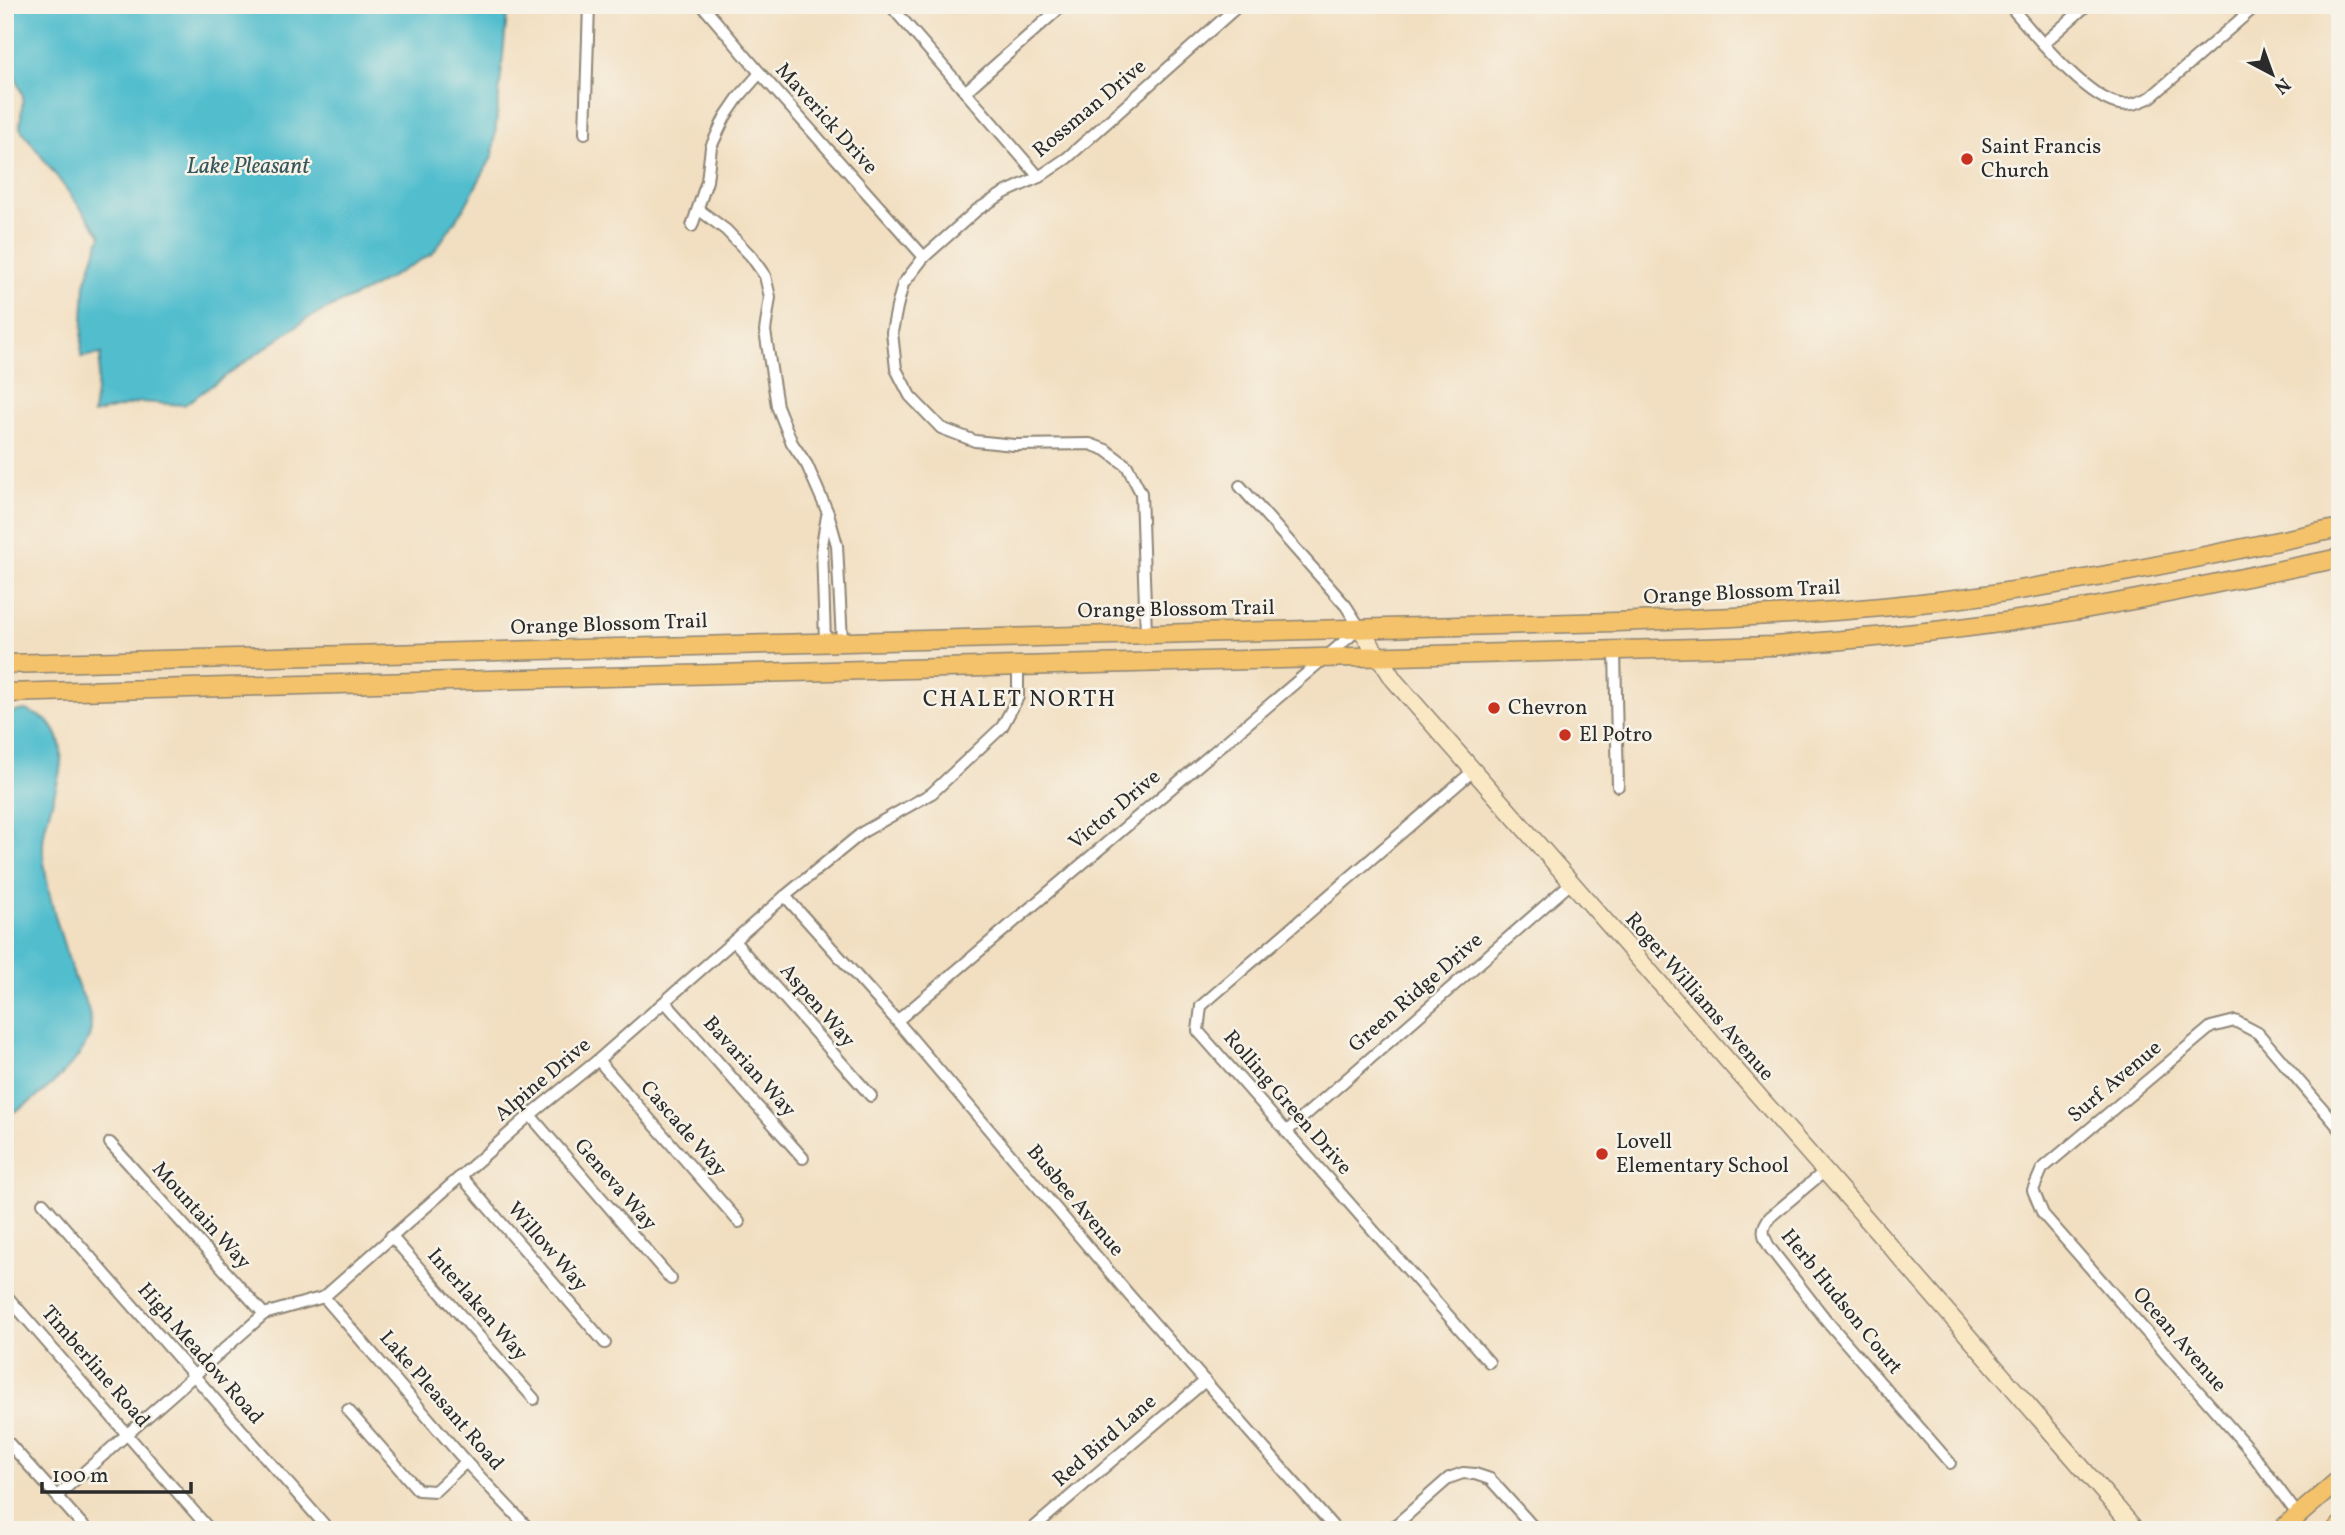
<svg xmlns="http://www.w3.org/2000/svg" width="2345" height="1535" font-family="Vollkorn,serif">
<rect width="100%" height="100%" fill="#f7f3e8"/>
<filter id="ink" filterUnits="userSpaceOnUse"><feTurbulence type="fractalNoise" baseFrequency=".0143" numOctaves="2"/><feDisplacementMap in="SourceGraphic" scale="14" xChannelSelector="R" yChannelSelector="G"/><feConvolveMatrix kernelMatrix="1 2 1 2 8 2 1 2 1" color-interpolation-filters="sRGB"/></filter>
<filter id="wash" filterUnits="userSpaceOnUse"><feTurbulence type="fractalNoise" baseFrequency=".00686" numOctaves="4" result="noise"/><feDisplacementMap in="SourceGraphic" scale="28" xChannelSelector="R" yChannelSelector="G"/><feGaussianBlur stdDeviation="1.57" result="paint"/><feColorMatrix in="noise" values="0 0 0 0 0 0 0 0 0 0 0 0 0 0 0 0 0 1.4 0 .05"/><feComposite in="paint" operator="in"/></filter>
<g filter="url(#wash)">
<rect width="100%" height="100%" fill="#f2dfc1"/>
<g fill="#51bdcd" stroke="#3e747c" stroke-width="2">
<polygon points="5,5 508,5 493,155 463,210 433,253 368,290 308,318 184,405 141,402 93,414 101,354 81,357 85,284 101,235 20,128 23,96 11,66 5,63"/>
<path d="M 26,710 C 34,714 44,717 49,723 C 81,757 40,812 43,851 C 46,894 61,936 74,976 C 80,994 91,1006 91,1026 C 91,1056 32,1106 5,1116 L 5,713 Z"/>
</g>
</g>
<g filter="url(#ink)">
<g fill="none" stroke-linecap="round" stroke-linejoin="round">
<g stroke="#8e8576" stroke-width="14">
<g id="street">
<polyline points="702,5 760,73 924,257"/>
<polyline points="890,5 1039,177"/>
<path d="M 2009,5 C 2032,31 2086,99 2120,104 C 2132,106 2140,102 2151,97 L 2257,5"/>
<polyline points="2043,44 2087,5"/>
<polyline points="965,92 1063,5"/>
<polyline points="585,133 589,5"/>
<polyline points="698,209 726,230 751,256 765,276 770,297 765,331 777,406 792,443 807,465 828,513 837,545 842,641"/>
<polyline points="692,226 707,181 711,147 725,117 738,98 760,73"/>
<polyline points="1146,633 1141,493 1127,466 1106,450 1090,444 1014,445 975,441 941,428 910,396 896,369 892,332 897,307 903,284 924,257 977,210 1004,193 1039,177 1067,158 1239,5"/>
<polyline points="825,642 822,545 827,516"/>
<polyline points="1615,651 1618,786"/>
<polyline points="1473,771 1201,1006 1198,1031 1489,1362"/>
<polyline points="785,896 897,1021 1130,1296 1336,1530"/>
<polyline points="734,941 871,1096"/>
<polyline points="665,1002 803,1158"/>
<polyline points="897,1021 1360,628 1346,606 1240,486"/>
<polyline points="598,1060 739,1222"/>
<polyline points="530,1115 671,1279"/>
<polyline points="1286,1132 1571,883"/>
<polyline points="110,1143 264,1314"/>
<path d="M 1825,1171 L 1770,1217 C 1760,1229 1763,1236 1770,1248 L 1827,1321 L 1950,1463"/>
<polyline points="461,1176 605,1343"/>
<polyline points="43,1203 329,1530"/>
<polyline points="391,1236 534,1399"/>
<polyline points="5,1294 210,1530"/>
<polyline points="324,1297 466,1462 530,1530"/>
<polyline points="348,1410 418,1490 435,1491 466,1462"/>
<polyline points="5,1439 87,1530"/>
<polyline points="58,1495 264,1314 324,1297 530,1115 598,1060 785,896 863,832 932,793 1002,727 1018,697 1018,667"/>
<polyline points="2298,1515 2248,1448 2043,1214 2033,1190 2042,1169 2211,1027 2235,1021 2258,1033 2340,1129"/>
<polyline points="1031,1530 1205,1381"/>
<polyline points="1390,1530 1449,1478 1463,1473 1475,1474 1490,1479 1536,1530"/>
</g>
</g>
<g stroke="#8e8576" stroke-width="19">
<polyline id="secondary" points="1360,628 1394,680 1878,1232 2136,1530"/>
</g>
<g stroke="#8e8576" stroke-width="21">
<g id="primary">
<path d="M 5,664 L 1615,622 C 1722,618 1830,614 1938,601 C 2073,585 2207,556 2340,528"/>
<path d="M 5,693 L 1774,646 C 1854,639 1933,633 2012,621 C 2122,604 2231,580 2340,558"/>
<polyline points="2281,1530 2340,1479"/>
<polyline points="2336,1530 2340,1526"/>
</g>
</g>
<use href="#street" stroke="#fff" stroke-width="10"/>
<use href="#secondary" stroke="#fae7c3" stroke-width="16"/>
<use href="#primary" stroke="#f3c26a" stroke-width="18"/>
</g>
</g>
<g fill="#c8321e" stroke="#f7f3e8" stroke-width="2.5">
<circle cx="1967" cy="159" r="7"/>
<circle cx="1494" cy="708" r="7"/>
<circle cx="1565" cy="735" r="7"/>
<circle cx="1602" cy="1154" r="7"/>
</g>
<g text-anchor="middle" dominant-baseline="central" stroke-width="5" stroke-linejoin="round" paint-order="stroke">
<g font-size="21" fill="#2b2b2b" stroke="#f7f3e8">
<text transform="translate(1090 109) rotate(-40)">Rossman Drive</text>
<text transform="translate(826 119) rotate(48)">Maverick Drive</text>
<text transform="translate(1742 593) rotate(-3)">Orange Blossom Trail</text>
<text transform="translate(1176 610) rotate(-1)">Orange Blossom Trail</text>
<text transform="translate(609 625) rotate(-2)">Orange Blossom Trail</text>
<text transform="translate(1115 810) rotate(-40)">Victor Drive</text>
<text transform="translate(1416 993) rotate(-41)">Green Ridge Drive</text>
<text transform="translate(1699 997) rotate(49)">Roger Williams Avenue</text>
<text transform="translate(817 1006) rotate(49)">Aspen Way</text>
<text transform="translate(749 1067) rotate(48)">Bavarian Way</text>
<text transform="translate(543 1080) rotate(-40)">Alpine Drive</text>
<text transform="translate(2115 1082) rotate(-40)">Surf Avenue</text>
<text transform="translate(1287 1103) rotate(49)">Rolling Green Drive</text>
<text transform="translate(683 1129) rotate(49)">Cascade Way</text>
<text transform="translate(615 1185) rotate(49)">Geneva Way</text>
<text transform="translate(1075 1201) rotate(50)">Busbee Avenue</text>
<text transform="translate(201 1216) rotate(48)">Mountain Way</text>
<text transform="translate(547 1247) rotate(49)">Willow Way</text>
<text transform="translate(1841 1302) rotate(51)">Herb Hudson Court</text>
<text transform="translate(477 1305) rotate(49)">Interlaken Way</text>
<text transform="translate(2179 1340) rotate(49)">Ocean Avenue</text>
<text transform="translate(200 1354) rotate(49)">High Meadow Road</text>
<text transform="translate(95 1367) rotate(49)">Timberline Road</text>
<text transform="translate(441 1401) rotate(49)">Lake Pleasant Road</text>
<text transform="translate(1105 1441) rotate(-41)">Red Bird Lane</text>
</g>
<g font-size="21" fill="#2b2b2b" stroke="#f7f3e8" text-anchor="start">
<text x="1981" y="147">Saint Francis<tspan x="1981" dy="24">Church</tspan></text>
<text x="1508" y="708">Chevron</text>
<text x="1579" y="735">El Potro</text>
<text x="1616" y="1142">Lovell<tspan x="1616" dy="24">Elementary School</tspan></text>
</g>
<g font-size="23" font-style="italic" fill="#36575c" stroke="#f7f3e8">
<text x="248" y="167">Lake Pleasant</text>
</g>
<g font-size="23" letter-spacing="2" fill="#2b2b2b" stroke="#f7f3e8">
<text x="1020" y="700">CHALET NORTH</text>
</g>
</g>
<rect width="2345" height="1535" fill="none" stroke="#f7f3e8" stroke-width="28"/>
<g transform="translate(2272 74) rotate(139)" stroke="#f7f3e8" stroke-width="5" paint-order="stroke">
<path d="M0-5L12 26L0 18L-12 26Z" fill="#2b2b2b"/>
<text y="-10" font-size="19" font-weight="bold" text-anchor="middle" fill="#2b2b2b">N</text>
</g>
<path d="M42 1482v10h149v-10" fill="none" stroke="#2b2b2b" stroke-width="3.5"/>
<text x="52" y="1482" font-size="21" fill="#2b2b2b" stroke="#f7f3e8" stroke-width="5" paint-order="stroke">100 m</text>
</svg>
